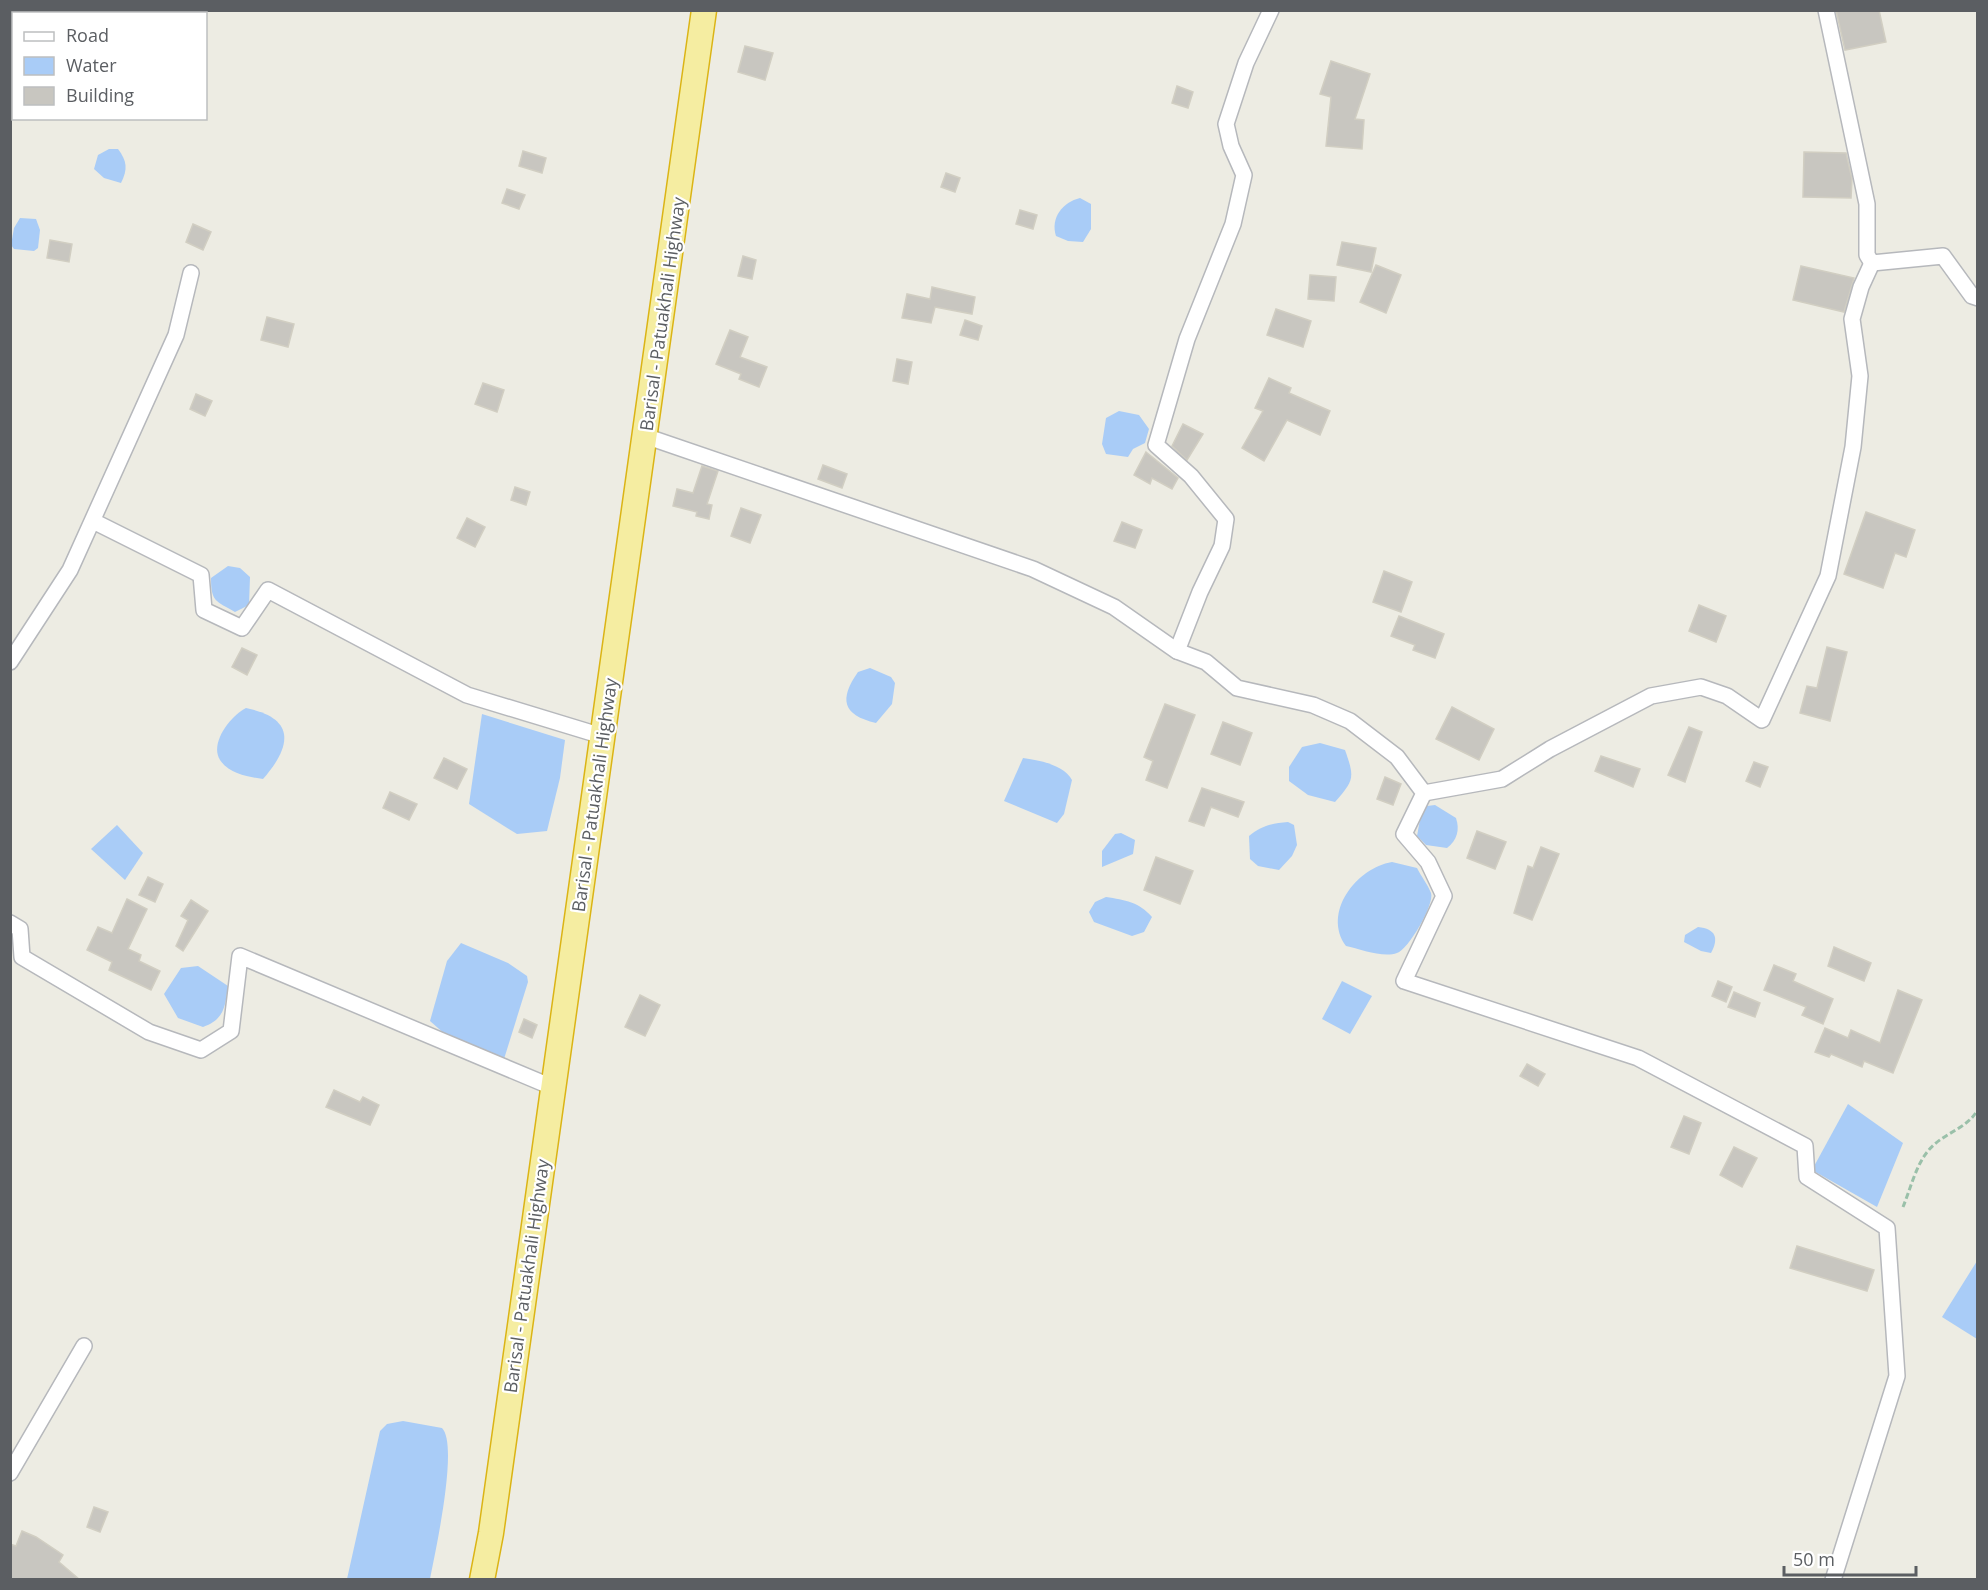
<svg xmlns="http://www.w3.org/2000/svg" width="1988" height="1590" font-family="'Open Sans',sans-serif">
<rect width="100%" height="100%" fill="#edece3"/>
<g fill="#a9ccf7">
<path d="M 109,149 L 118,149 C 127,161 128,169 121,183 L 104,178 L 94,169 L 98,155 Z"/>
<path d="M 1080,198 L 1091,204 L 1091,229 L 1083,242 L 1068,241 L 1056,236 C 1050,218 1063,202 1080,198 Z"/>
<polygon points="20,218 36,219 40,230 38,248 34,251 14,249 11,245 14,228"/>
<polygon points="1119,411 1139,415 1149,429 1145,443 1133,449 1128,457 1106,454 1102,444 1106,418"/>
<path d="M 228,566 L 240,568 L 250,577 L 249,605 L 235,612 C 216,601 211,602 211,578 Z"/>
<path d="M 870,668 L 891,677 L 895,683 L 892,704 L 876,723 C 842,715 839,699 858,672 Z"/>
<path d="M 246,708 C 296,718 292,746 263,779 C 249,777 229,774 220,760 C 209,742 232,715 246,708 Z"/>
<polygon points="482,714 565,740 560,778 547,831 517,834 469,804"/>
<path d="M 1320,743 L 1345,750 C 1355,778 1354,780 1335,802 L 1308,795 L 1289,781 L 1289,767 L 1302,747 Z"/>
<path d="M 1023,758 C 1039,760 1064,765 1072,780 L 1064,814 L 1057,823 L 1004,801 Z"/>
<path d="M 1435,805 L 1456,818 C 1460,830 1457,840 1447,848 L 1426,845 L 1417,836 L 1421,814 L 1427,806 Z"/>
<path d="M 1288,822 L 1294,825 L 1297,845 L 1292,856 L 1279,870 L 1258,866 L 1250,859 L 1249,836 C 1261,826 1272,823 1288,822 Z"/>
<polygon points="117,825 143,853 125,880 91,849"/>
<polygon points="1121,833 1135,840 1133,854 1102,867 1102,851 1115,834"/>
<path d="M 1392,862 L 1417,868 C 1421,876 1428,885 1431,893 C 1435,904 1408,950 1397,953 C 1383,958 1360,949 1346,946 C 1322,913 1356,868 1392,862 Z"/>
<path d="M 1106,897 C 1125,900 1139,902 1152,917 L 1144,932 L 1132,936 L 1094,922 L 1089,912 L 1095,902 Z"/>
<path d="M 1698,927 C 1716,929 1719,938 1711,953 L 1701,951 L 1684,942 L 1685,935 Z"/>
<polygon points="461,943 508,963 527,976 528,982 504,1059 455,1043 430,1021 447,961"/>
<path d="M 198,966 L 228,986 C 225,1006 225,1019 203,1027 L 178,1018 L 164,994 L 181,968 Z"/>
<polygon points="1342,981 1372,996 1350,1034 1322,1019"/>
<polygon points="1848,1104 1903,1143 1877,1207 1812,1170"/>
<polygon points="1977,1261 1977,1339 1942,1317"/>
<path d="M 403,1421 L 442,1428 C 459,1445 435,1553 430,1579 L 347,1579 L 380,1431 L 387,1424 Z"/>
</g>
<g fill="#c8c6c0" stroke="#d1cec2" stroke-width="1.5">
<polygon points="1836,10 1879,10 1886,42 1845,50"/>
<polygon points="745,46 773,53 765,80 738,72"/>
<polygon points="1331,61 1370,74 1355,119 1364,120 1362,149 1326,146 1331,97 1320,94"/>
<polygon points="1177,86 1193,92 1188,108 1172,103"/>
<polygon points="523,151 546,158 542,173 519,166"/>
<polygon points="1804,152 1846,153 1852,179 1851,198 1803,197"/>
<polygon points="946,173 960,178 955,192 941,187"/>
<polygon points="507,189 525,195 519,209 502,203"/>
<polygon points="1020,210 1037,215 1033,229 1016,224"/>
<polygon points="193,224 211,232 203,250 186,242"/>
<polygon points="50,240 72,244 69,262 47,258"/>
<polygon points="1342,242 1376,248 1371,272 1337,265"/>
<polygon points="743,256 756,260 752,279 738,276"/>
<polygon points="1376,265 1401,275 1386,313 1360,302"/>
<polygon points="1801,266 1854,278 1844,312 1793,300"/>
<polygon points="1310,275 1336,277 1334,301 1308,299"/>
<polygon points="932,287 975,297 972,314 935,307 931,323 902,318 907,294 930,299"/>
<polygon points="1276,309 1311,321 1303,347 1267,335"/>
<polygon points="267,317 294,324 288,347 261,340"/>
<polygon points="965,320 982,326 978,340 960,335"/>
<polygon points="730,330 748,337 740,357 767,367 759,387 739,379 741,374 716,364"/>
<polygon points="897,359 912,362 908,384 893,381"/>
<polygon points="1269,378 1291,388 1289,393 1330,411 1320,435 1287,420 1264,461 1242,448 1263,411 1255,408"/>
<polygon points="483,383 504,390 497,412 475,404"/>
<polygon points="196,394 212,401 205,416 190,409"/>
<polygon points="1183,424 1203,434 1187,460 1172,446"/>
<polygon points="1146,452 1178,478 1172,489 1152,478 1150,484 1134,475"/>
<polygon points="823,465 847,474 842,488 818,479"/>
<polygon points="702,466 718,471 707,504 712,505 709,519 696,516 697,512 673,506 677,489 693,493"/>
<polygon points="515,487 530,492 526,505 511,500"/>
<polygon points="741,508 761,515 750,543 731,536"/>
<polygon points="1866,512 1915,530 1906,557 1895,553 1883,588 1844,574"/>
<polygon points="467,518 485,527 475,547 457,538"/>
<polygon points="1122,522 1142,530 1135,548 1114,541"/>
<polygon points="1384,571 1412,582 1401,612 1373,602"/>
<polygon points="1699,605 1726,616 1716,642 1689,631"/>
<polygon points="1399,616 1444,634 1435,658 1413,650 1415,645 1391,636"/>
<polygon points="1827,647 1847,652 1830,721 1800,713 1807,686 1817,688"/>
<polygon points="242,648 257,655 247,675 232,667"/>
<polygon points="1165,704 1195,715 1167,788 1146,780 1153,761 1144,757"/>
<polygon points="1452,707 1494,729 1479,760 1436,739"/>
<polygon points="1223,722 1252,733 1240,765 1211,754"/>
<polygon points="1689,727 1702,732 1685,782 1668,775"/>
<polygon points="1601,756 1640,769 1633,787 1595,771"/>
<polygon points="444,758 467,769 457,789 434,778"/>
<polygon points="1754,762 1768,767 1760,787 1746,781"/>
<polygon points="1385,777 1401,784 1393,805 1377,799"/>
<polygon points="1202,788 1244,802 1238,817 1211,807 1204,826 1189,821"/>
<polygon points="390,792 417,804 409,820 383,808"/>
<polygon points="1477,831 1506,842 1495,869 1467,858"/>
<polygon points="1541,847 1559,854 1532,920 1514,913 1528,866 1533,868"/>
<polygon points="1156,857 1193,871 1180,904 1144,890"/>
<polygon points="148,877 163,884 155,902 139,895"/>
<polygon points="127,899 147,909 128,949 141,955 139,961 160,971 151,990 109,970 112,962 87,950 98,927 112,933"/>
<polygon points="191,900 208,911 183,951 176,946 188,920 181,916"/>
<polygon points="1834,947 1871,963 1864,981 1828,966"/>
<polygon points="1774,965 1796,974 1793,981 1833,999 1823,1024 1802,1015 1806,1007 1764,990"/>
<polygon points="1718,981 1732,987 1726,1002 1712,996"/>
<polygon points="1898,990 1922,1000 1893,1073 1864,1061 1862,1067 1831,1054 1829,1057 1815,1052 1825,1028 1848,1038 1851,1030 1880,1043"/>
<polygon points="1734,992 1760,1003 1755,1017 1728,1007"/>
<polygon points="640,995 660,1005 645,1036 625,1027"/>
<polygon points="524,1019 537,1025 532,1038 519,1032"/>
<polygon points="1527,1064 1545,1074 1538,1086 1520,1076"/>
<polygon points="334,1090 360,1102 363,1097 379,1105 370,1125 326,1107"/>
<polygon points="1684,1116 1701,1123 1689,1154 1671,1147"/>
<polygon points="1734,1147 1757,1158 1742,1187 1720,1175"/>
<polygon points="1797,1246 1874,1270 1867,1291 1790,1268"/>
<polygon points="94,1507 108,1512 100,1532 87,1527"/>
<polygon points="22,1531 36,1537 63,1555 59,1562 80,1580 10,1580 10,1544 16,1546"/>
</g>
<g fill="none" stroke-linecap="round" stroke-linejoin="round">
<g stroke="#b6b8bc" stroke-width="18">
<g id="minor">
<polyline points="1826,10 1867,204 1867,255 1872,263 1943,256 1972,296 1978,298"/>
<polyline points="645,436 1033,569 1114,607 1177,651 1206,662 1237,688 1313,705 1350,721 1397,757 1424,793 1404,834 1428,862 1444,896 1404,981 1638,1058 1805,1146 1807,1177 1887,1228 1897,1376 1833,1580"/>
<polyline points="93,521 201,575 204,610 242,628 268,590 467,695 602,736"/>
<polyline points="1177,651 1200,592 1222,546 1226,519 1191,476 1156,445 1187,339 1233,224 1244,175 1231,146 1226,124 1246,63 1271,10"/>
<polyline points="10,662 70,570 176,335 191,273"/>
<polyline points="1424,793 1502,779 1550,749 1651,696 1701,687 1727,696 1762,720 1828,576 1853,447 1860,376 1852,319 1861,287 1872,263"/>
<polyline points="10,923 20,929 22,957 149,1032 201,1050 231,1031 240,956 552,1087"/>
<polyline points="10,1473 84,1346"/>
</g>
</g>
<g stroke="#dbb415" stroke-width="27">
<polyline id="trunk" points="482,1580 491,1533 704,10"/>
</g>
<path stroke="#9ac0a9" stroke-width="3" stroke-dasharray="6 3" stroke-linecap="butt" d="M 1903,1207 C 1910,1190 1916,1165 1928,1151 C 1942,1133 1968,1129 1978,1109"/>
<use href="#minor" stroke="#fff" stroke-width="15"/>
<use href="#trunk" stroke="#f5eda1" stroke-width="24"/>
</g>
<g text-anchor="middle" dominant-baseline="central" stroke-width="4.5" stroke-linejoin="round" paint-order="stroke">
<g font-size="18" fill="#5b5e62" stroke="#fff">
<text transform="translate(662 314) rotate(-82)">Barisal - Patuakhali Highway</text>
<text transform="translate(594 795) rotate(-82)">Barisal - Patuakhali Highway</text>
<text transform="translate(526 1276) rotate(-82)">Barisal - Patuakhali Highway</text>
</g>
</g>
<rect width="1988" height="1590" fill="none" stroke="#5b5e62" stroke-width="24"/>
<rect x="12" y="12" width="195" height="108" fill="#ffffff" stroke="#bdbfc0" stroke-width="1.5"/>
<rect x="24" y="32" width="30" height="9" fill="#ffffff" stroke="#bdbfc0" stroke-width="1.5"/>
<text x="66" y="42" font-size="18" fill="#5b5e62">Road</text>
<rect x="24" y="57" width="30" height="18" fill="#a9ccf7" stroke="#bdbfc0" stroke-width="1.5"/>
<text x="66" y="72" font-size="18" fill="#5b5e62">Water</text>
<rect x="24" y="87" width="30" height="18" fill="#c8c6c0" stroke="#bdbfc0" stroke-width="1.5"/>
<text x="66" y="102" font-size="18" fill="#5b5e62">Building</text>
<path d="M1784 1566v9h132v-9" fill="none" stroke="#5b5e62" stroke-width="3"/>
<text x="1793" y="1566" font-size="18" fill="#5b5e62" stroke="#ffffff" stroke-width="4.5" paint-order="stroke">50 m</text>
</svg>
